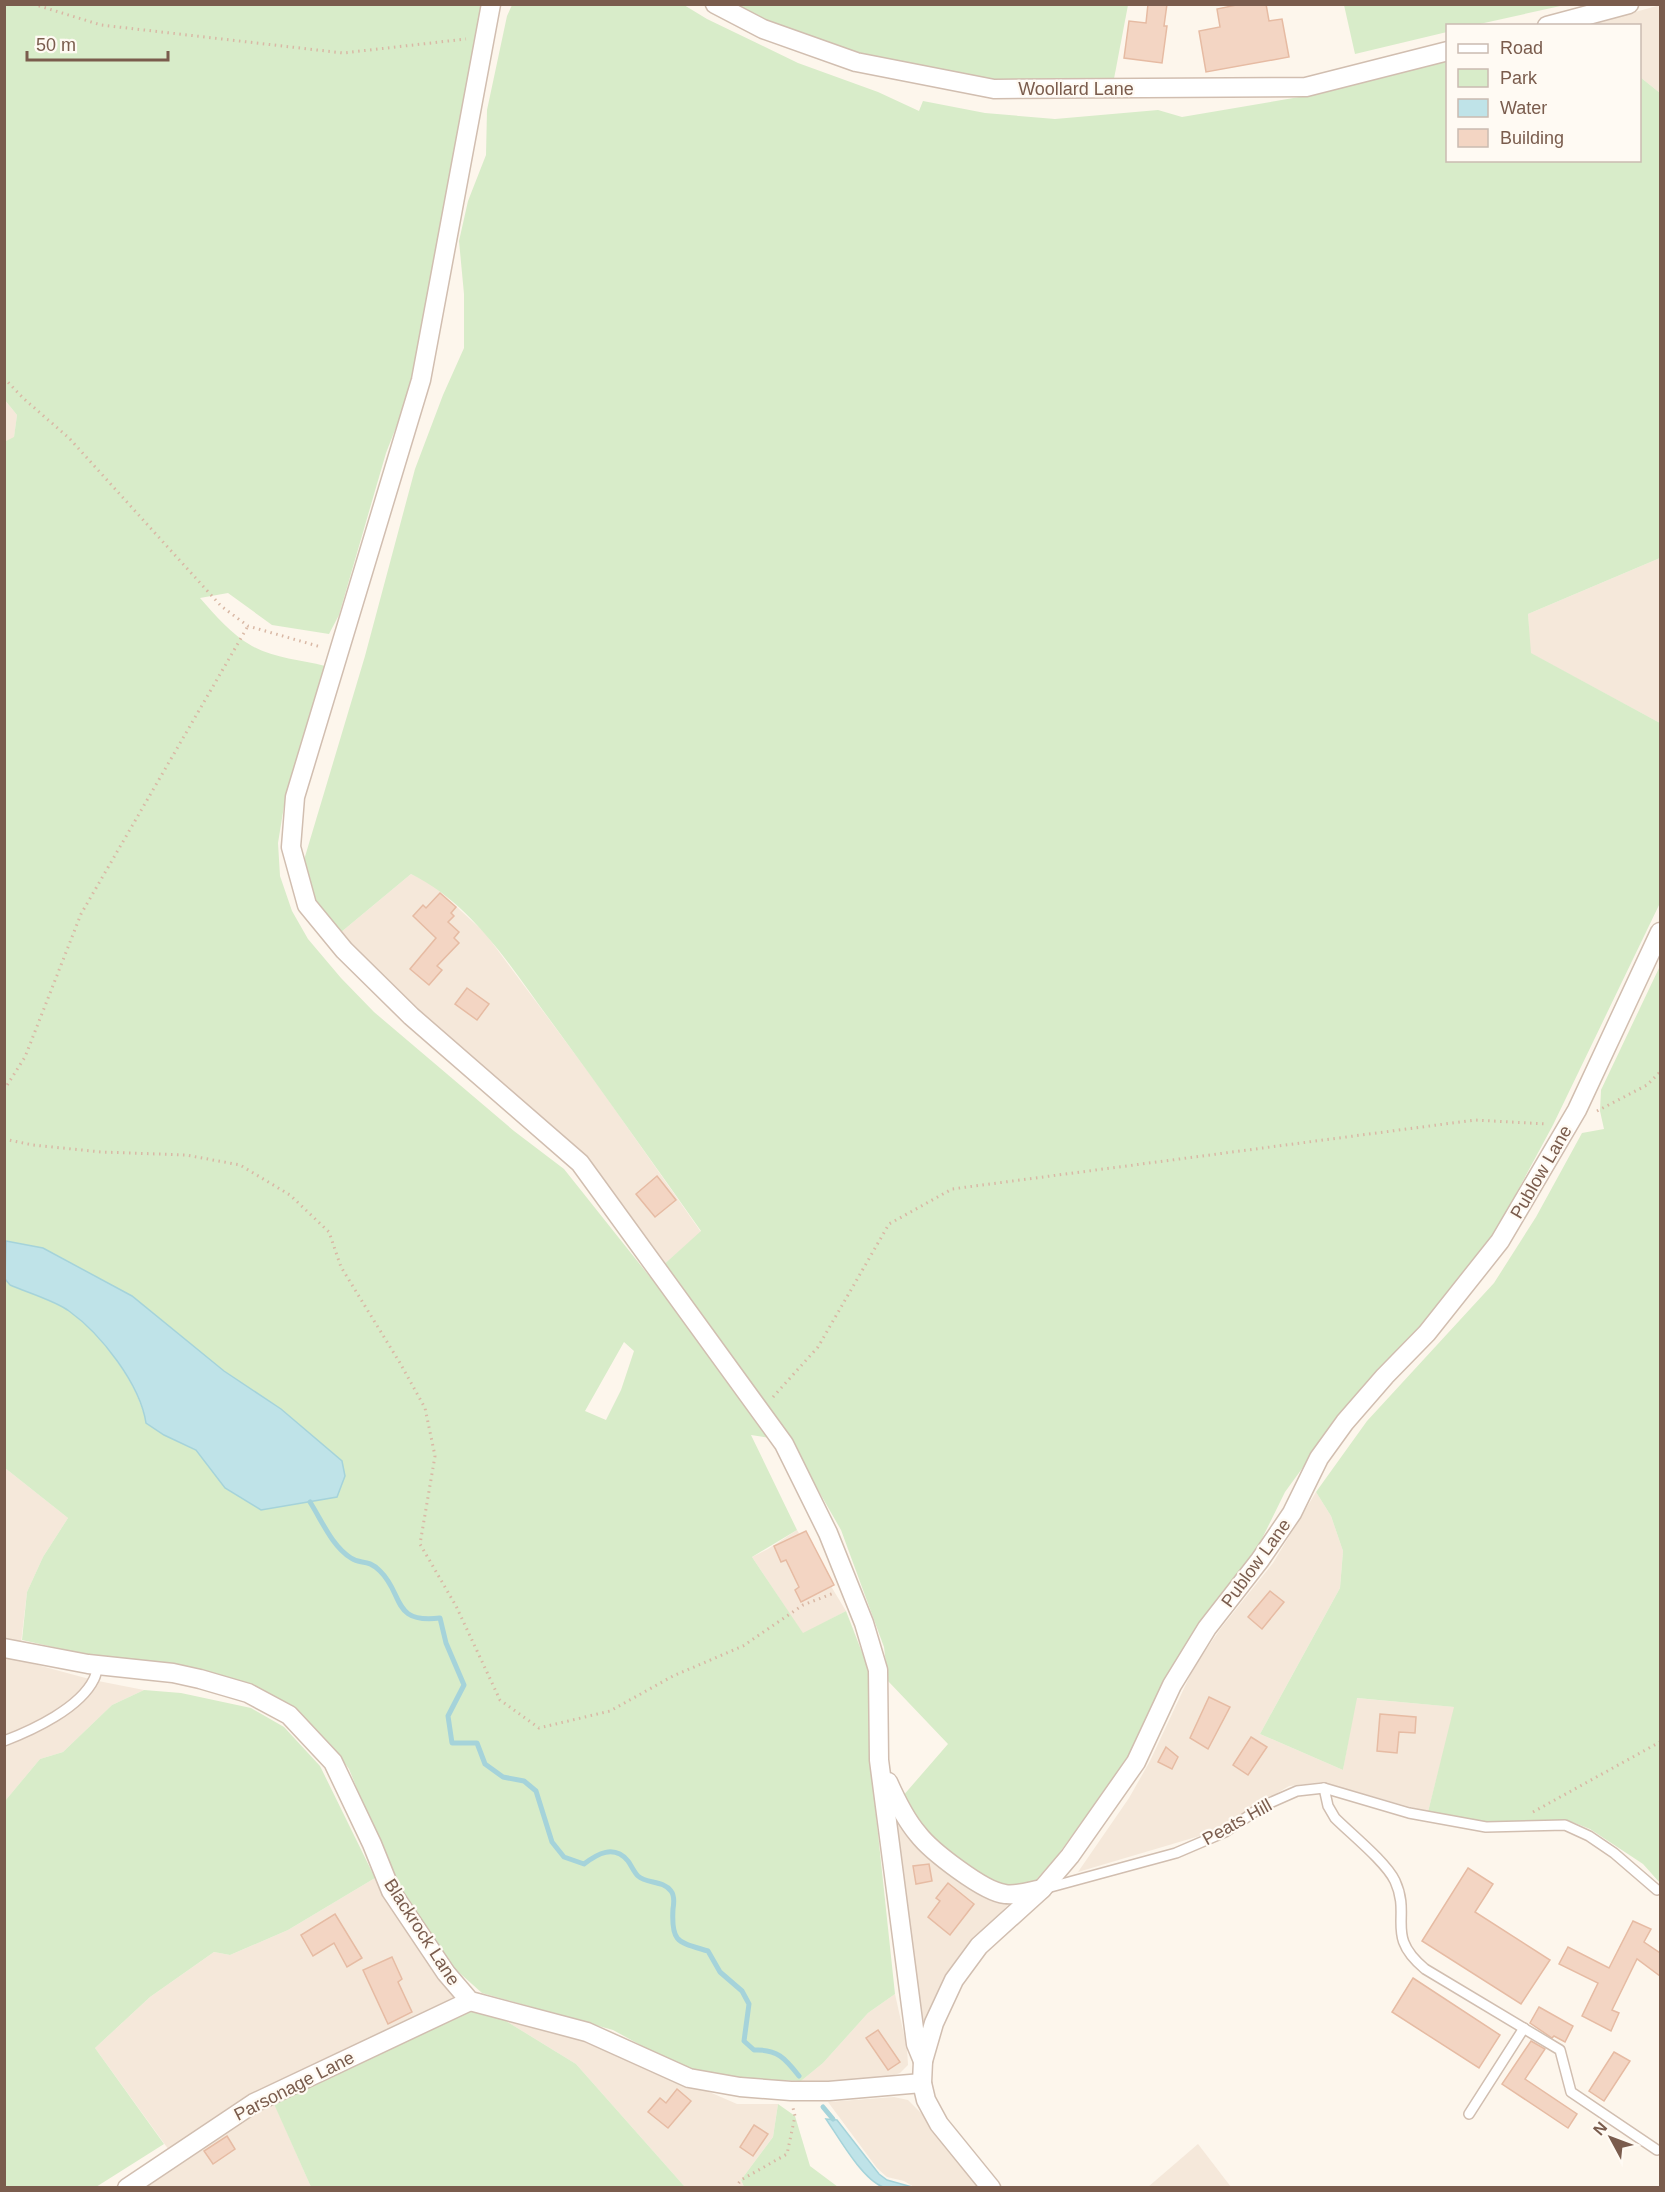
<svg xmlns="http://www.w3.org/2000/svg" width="1665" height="2192" font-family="Arial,sans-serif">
<rect width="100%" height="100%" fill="#fdf6ec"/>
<g fill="#f5e8da">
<polygon points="1660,5 1660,93 1640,77 1640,26 1586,26"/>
<polygon points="4,399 17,415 14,438 5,442"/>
<polygon points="1660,558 1660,723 1530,653 1528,614"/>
<polygon points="411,874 432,884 485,933 592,1077 701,1232 661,1267 586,1158 426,1020 340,933"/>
<polygon points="5,1468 68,1518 43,1557 27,1592 19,1660 93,1680 144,1690 112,1705 63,1752 40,1759 5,1801"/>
<polygon points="1316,1492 1331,1516 1343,1551 1340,1588 1260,1734 1343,1770 1356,1698 1455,1707 1428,1812 1322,1782 1289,1786 1213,1832 1078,1872 1129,1798 1150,1761 1194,1667 1221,1628 1273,1563"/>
<polygon points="797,1530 846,1611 803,1634 752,1557 768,1549"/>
<polygon points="892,1807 1013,1900 964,1949 948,1971 931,2005 922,2032"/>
<polygon points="375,1878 386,1901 457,1999 268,2089 311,2187 144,2187 179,2164 95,2048 150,1997 214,1952 230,1955 288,1930"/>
<polygon points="895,1994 907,2048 908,2065 900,2073 885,2078 831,2085 801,2081 823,2063 868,2013"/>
<polygon points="493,2013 585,2038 737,2104 778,2104 773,2137 741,2180 744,2187 685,2187 576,2064"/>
<polygon points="894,2097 908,2100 922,2114 980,2187 914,2187 904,2181 887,2177 877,2168 828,2102"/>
<polygon points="1198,2144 1231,2187 1148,2187"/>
</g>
<g fill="#d8ecc9" fill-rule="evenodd">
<path d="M 4,5 L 484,5 L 416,376 L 386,453 L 339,615 L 329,634 L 272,625 L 228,593 L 200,598 C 216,616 231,634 252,646 C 273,658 301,660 325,666 L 284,806 L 278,843 L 280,876 L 292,911 L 308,939 L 341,978 L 374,1012 L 514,1131 L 564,1169 L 650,1277 L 701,1231 C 652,1162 603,1092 553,1024 C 512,969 474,905 411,874 L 340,933 L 316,903 L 304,860 L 365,656 L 415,469 L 443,395 L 464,348 L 464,294 L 459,241 L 468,201 L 486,155 L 487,110 L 507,16 L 512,5 L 684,5 L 707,19 L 798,63 L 878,92 L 919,111 L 923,101 L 985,113 L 1055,119 L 1158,110 L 1182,117 L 1305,96 L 1447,60 L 1448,160 L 1640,160 L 1640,77 L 1660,93 L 1660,558 L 1528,614 L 1531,653 L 1660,723 L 1660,903 L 1553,1125 L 1490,1242 L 1426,1322 L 1352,1400 L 1285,1492 L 1252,1559 L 1128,1759 L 1057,1856 L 1035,1881 L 1008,1887 L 970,1871 L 935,1845 L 902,1797 L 948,1744 L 888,1681 L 884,1647 L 841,1530 L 790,1441 L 751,1435 L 797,1530 L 752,1557 L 803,1633 L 846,1611 L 870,1673 L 869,1749 L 895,1994 L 868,2013 L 823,2063 L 801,2081 L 720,2078 L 688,2071 L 613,2030 L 482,1993 L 454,1968 L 429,1936 L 396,1885 L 349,1769 L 333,1747 L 305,1718 L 281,1700 L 252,1685 L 149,1661 L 102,1658 L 22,1640 L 27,1592 L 43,1557 L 68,1518 L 5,1468 L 5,1279 L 10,1285 C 26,1292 56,1301 69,1311 C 101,1334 139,1384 146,1423 L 164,1435 L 196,1450 L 225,1488 L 341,1461 L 281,1409 L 224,1371 L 6,1241 L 5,1243 L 4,442 L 14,437 L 17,415 L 4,399 ZM 624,1342 L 634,1351 L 621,1390 L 606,1420 L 585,1411 Z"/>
<polygon points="736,5 1128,5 1113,84 990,80 858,54 754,17"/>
<polygon points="1344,5 1344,4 1565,5 1475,25 1448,26 1447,32 1355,54"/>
<polygon points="1660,966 1660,1883 1643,1864 1590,1829 1567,1820 1483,1822 1428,1812 1454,1707 1357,1698 1343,1770 1260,1734 1340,1588 1343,1551 1331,1516 1316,1492 1367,1421 1494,1283 1536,1217 1582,1133 1604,1129 1600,1111 1601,1090"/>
<polygon points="144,1690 181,1693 251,1708 284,1727 320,1766 375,1878 288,1930 230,1955 214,1952 150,1997 95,2048 164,2144 96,2187 5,2187 5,1801 40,1759 63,1752 112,1705"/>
<polygon points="473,2010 493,2013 576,2064 685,2187 311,2187 274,2104"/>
<polygon points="778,2104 795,2116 810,2166 838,2187 744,2187 741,2180 773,2137"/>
</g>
<g fill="#bfe3e8" stroke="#a5d3da" stroke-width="1.5">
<path d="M 6,1241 L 43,1248 L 132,1296 L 224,1371 L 281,1409 L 342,1461 L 345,1476 L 337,1497 L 261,1510 L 225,1488 L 196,1450 L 164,1435 L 146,1423 C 140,1384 101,1334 69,1311 C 56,1301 26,1292 10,1285 L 5,1279 Z"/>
<path d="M 826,2119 L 837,2120 L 879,2174 L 887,2180 L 912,2187 C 903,2188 891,2189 883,2187 C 862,2179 839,2138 826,2119 Z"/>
</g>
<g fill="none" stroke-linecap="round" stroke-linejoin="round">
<g stroke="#a5d3da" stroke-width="5">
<path d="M 310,1502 C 322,1521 332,1546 351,1558 C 361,1565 367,1558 380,1571 C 404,1594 391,1624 440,1618 L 446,1643 L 464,1685 L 448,1716 L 452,1743 L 477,1743 L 485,1764 L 503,1777 L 524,1781 L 536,1791 L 552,1842 L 564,1857 L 584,1864 C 597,1854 614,1844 628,1861 C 631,1865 634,1872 638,1876 C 647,1884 663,1880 671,1891 C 675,1896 674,1903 673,1909 C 671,1943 678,1942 708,1951 L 720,1972 L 742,1991 L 749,2004 L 744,2041 L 754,2050 C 777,2049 785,2058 799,2076"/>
<polyline points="823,2107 833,2119"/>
</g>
</g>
<g fill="#f3d5c3" stroke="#e6bba3" stroke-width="1.5">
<polygon points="1148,4 1167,4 1164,26 1167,26 1162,63 1124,58 1129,21 1146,23"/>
<polygon points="1241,4 1266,4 1269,21 1282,19 1289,57 1206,72 1199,31 1220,27 1217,9"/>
<polygon points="440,893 456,907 451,913 454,916 448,922 459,932 454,938 459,943 437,966 442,970 429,985 410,969 436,938 413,916 423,905 426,908"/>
<polygon points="467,988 489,1004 477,1020 455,1004"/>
<polygon points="657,1176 676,1200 655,1217 636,1194"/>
<polygon points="806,1531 834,1585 801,1602 795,1590 799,1587 786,1560 781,1562 774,1546"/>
<polygon points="1270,1591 1284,1602 1262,1629 1248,1617"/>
<polygon points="1209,1697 1230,1707 1208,1749 1190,1738"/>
<polygon points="1380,1714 1416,1717 1415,1733 1399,1732 1397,1753 1377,1751"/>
<polygon points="1251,1737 1267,1747 1248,1775 1233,1765"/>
<polygon points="1166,1747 1178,1757 1172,1769 1158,1762"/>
<polygon points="929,1864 932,1881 916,1884 913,1866"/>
<polygon points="1468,1868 1493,1884 1475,1912 1550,1960 1521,2004 1422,1941"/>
<polygon points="948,1883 974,1904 950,1935 928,1917 940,1901 936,1898"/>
<polygon points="335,1914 362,1958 347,1967 334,1943 313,1956 301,1935"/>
<polygon points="1633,1921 1651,1929 1644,1942 1660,1953 1660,1976 1637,1959 1612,2010 1619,2013 1611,2031 1582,2016 1598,1983 1559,1964 1568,1947 1609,1968"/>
<polygon points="392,1957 402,1979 398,1982 412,2012 388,2024 363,1970"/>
<polygon points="1413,1978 1500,2035 1479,2068 1392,2012"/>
<polygon points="1539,2007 1573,2026 1565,2042 1554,2036 1552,2038 1530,2023"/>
<polygon points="878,2030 900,2062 888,2070 866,2038"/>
<polygon points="1531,2041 1545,2049 1525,2079 1577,2114 1568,2128 1502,2084"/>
<polygon points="1614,2052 1630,2061 1604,2101 1589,2091"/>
<polygon points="677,2089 691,2101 668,2128 648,2112 660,2098 666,2103"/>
<polygon points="754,2125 768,2134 753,2156 740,2147"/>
<polygon points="227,2136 235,2149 213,2164 204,2151"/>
</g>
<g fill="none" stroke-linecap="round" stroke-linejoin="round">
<g stroke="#d1beb0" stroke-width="12">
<g id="lane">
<path d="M 4,1741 C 33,1730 80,1708 94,1679 C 96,1675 97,1670 98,1665"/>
<path d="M 1324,1788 L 1328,1806 L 1335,1818 C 1351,1834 1386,1862 1395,1881 C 1412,1918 1384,1935 1425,1969 L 1560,2050 L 1571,2092 L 1657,2150"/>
<polyline points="1047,1888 1176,1853 1225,1832 1263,1806 1297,1791 1324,1788 1409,1813 1486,1827 1565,1825 1589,1836 1614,1853 1657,1890"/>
<polyline points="1469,2114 1524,2028"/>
</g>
</g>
<g stroke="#d1beb0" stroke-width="21">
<g id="street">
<polyline points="491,4 421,380 295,797 291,847 307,905 344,950 411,1016 580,1163 784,1444 828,1533 864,1623 878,1670 879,1760 916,2044 923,2061"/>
<polyline points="715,4 763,29 856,62 994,89 1306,87 1448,51"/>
<polyline points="1547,26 1629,4"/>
<polyline points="4,1648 88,1664 173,1673 200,1679 248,1693 289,1715 333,1762 372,1844 391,1891 446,1973 470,2001 587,2032 689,2078 740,2087 791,2091 829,2091 922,2083"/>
<path d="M 888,1782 C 896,1800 905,1819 918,1834 C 931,1851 984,1892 1005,1894 C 1016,1896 1031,1891 1042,1889"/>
<polyline points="127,2188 254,2103 470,2001"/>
<polyline points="991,2188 939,2124 926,2100 922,2083 923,2061 934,2023 954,1980 979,1946 1042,1889 1070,1856 1136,1762 1172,1685 1207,1628 1260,1560 1292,1513 1319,1458 1345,1422 1385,1376 1427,1333 1500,1241 1577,1110 1660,932"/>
</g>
</g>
<g stroke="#d9b8a5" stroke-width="3" stroke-dasharray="1.5 4.5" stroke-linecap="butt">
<polyline points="33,4 101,25 343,53 466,39"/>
<polyline points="4,378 23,398 69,438 221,606 248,626 321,647"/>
<polyline points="4,1090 25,1057 81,914 248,626"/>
<polyline points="1597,1111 1647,1085 1660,1072"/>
<polyline points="4,1139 33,1145 101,1152 186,1155 240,1165 290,1195 329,1232 341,1267 400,1363 425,1408 435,1456 420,1544 456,1606 500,1700 539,1728 610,1711 673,1676 743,1646 803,1605 834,1593"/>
<polyline points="773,1397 818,1347 889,1224 952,1189 1475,1120 1547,1124"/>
<polyline points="1533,1812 1660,1742"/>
<polyline points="735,2188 741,2180 787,2154 795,2116 793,2108"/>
</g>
<use href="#lane" stroke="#fff" stroke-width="9"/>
<use href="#street" stroke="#fff" stroke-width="18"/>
</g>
<g text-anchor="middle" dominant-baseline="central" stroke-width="4.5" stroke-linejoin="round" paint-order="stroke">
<g font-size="18" fill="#7a5c4d" stroke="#fffaf3">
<text x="1076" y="89">Woollard Lane</text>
<text transform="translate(1541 1172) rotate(-60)">Publow Lane</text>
<text transform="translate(1256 1563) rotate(-54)">Publow Lane</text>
<text transform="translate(1237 1822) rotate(-29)">Peats Hill</text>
<text transform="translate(422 1932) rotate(57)">Blackrock Lane</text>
<text transform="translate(294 2086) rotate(-27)">Parsonage Lane</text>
</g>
</g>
<rect width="1665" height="2192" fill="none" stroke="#7a5c4d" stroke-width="12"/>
<rect x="1446" y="24" width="195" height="138" fill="#fffaf3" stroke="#cabbb1" stroke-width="1.5"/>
<rect x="1458" y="44" width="30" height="9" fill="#ffffff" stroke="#cabbb1" stroke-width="1.5"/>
<text x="1500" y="54" font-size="18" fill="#7a5c4d">Road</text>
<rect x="1458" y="69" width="30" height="18" fill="#d8ecc9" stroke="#cabbb1" stroke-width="1.5"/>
<text x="1500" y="84" font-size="18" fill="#7a5c4d">Park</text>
<rect x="1458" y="99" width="30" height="18" fill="#bfe3e8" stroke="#cabbb1" stroke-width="1.5"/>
<text x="1500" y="114" font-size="18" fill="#7a5c4d">Water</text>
<rect x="1458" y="129" width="30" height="18" fill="#f3d5c3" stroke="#cabbb1" stroke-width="1.5"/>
<text x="1500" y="144" font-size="18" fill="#7a5c4d">Building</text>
<g transform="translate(1611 2138) rotate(311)" stroke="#fffaf3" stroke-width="4.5" paint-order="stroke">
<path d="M0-4.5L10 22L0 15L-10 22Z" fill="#7a5c4d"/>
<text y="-9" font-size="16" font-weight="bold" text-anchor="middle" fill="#7a5c4d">N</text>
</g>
<path d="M27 51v9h141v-9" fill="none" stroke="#7a5c4d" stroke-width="3"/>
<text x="36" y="51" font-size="18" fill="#7a5c4d" stroke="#fffaf3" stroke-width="4.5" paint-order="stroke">50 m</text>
</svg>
